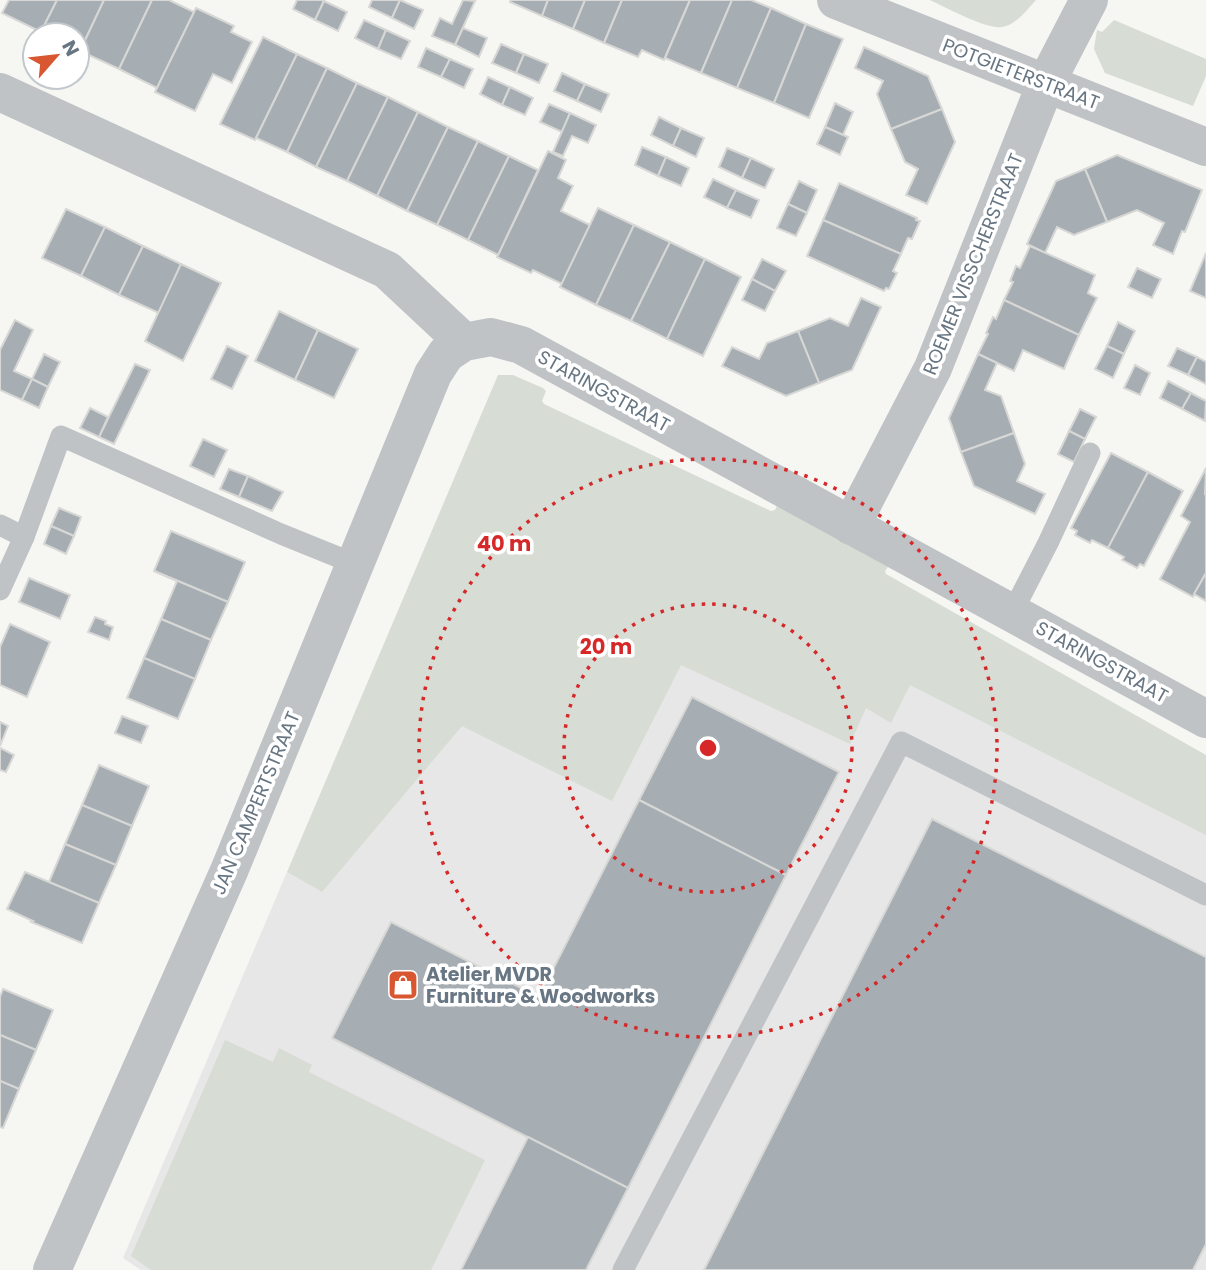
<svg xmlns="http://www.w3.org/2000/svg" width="1206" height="1270" font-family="Poppins,sans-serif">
<rect width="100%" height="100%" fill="#f6f6f3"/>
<polygon fill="#e6e7e6" points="581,476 1206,799 1206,1270 141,1270 123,1258 287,872 322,892"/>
<g fill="#d7dcd4">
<path d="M 930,0 L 1036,0 C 1027,10 1016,25 1002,27 C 987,30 945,7 930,0 Z"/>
<polygon points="1114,20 1206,59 1206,76 1193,106 1105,73 1094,49 1097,30 1102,32"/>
<polygon points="498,375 513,375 543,388 546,391 542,401 544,404 771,511 775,510 779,502 890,564 885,571 886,574 1206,755 1206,835 910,685 891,723 866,708 850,744 681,665 612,801 462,726 322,892 287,872"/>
<polygon points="225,1040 273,1062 279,1048 312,1065 309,1072 485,1160 431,1270 151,1270 131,1256"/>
</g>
<g fill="#a7aeb3" stroke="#d7d7d5" stroke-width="2">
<polygon points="9,0 57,0 41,32 2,13"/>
<polygon points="57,0 104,0 80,51 77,49 77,35 48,35 41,32"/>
<polygon points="104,0 152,0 119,69 80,51"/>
<polygon points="152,0 169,0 194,12 157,88 119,69"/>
<polygon points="297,0 321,0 324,1 315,20 293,9"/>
<polygon points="372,0 400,0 392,18 369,7"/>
<polygon points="400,0 423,10 414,29 392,18"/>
<polygon points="463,0 475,1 455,45 432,36 440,18 452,24"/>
<polygon points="511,0 548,0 542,16 510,2"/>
<polygon points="548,0 585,0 573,29 542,16"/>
<polygon points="585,0 622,0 604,43 573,29"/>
<polygon points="622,0 690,0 664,60 642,50 638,57 604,43"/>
<polygon points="690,0 732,0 701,73 665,58"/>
<polygon points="732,0 751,0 771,8 737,88 701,73"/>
<polygon points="324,1 347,12 338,31 315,20"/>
<polygon points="196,8 234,26 231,32 252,42 232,83 213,74 195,111 155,92"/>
<polygon points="771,8 806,24 774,103 737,88"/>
<polygon points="364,20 386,30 378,49 355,38"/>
<polygon points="806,24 843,39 809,118 774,103"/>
<polygon points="463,28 487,38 479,57 455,45"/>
<polygon points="386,30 410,41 401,59 378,49"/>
<polygon points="263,37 297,54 255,140 220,124"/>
<polygon points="501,44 524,54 516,73 492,63"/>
<polygon points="864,47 928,76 942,109 891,129 877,94 883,81 855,68"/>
<polygon points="426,48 450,59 441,77 418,67"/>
<polygon points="297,54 327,68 287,152 256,138"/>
<polygon points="524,54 548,64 539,83 516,73"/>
<polygon points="450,59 473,69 464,88 441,77"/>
<polygon points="327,68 357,83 316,167 287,152"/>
<polygon points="562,73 585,84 577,101 554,91"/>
<polygon points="488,77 510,87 502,105 480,94"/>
<polygon points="357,83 388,97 347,181 316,167"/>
<polygon points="585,84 609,94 601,112 577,101"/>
<polygon points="510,87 533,98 525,115 502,105"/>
<polygon points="388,97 418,112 377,196 347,181"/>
<polygon points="835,103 853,112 843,135 825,127"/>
<polygon points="549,104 570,113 562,132 540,122"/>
<polygon points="942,109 955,142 927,204 906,195 918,169 905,162 891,129"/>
<polygon points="418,112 448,127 407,211 377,196"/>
<polygon points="570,113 596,125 588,143 572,136 563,156 553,152"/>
<polygon points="659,117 681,128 673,146 651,135"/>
<polygon points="448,127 478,141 437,225 407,211"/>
<polygon points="825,127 848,137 840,155 817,144"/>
<polygon points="681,128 704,138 696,157 673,146"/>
<polygon points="478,141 509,156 468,240 437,225"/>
<polygon points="642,147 666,157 658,176 635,165"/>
<polygon points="727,148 751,158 742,178 719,167"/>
<polygon points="548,151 566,160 558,178 573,186 561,211 590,225 562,284 533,270 531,273 497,257"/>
<polygon points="1117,155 1202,190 1185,232 1182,231 1173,254 1153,245 1164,223 1137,210 1107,222 1085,169"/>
<polygon points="509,156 538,170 498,255 468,240"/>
<polygon points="666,157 689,168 681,186 658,176"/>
<polygon points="751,158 774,169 765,188 742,178"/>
<polygon points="1085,169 1107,222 1074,235 1057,227 1045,253 1027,244 1056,181"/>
<polygon points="713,179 736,190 727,208 704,197"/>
<polygon points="799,181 817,190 807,213 788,204"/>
<polygon points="839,183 917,218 916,220 920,221 912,239 908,238 901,254 823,220"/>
<polygon points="736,190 759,200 751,218 727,208"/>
<polygon points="788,204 807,213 796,236 777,228"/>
<polygon points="598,208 634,225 596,305 560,287"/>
<polygon points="66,209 105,227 81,276 42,258"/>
<polygon points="823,220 901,254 893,271 897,273 889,289 886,288 884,291 807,256"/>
<polygon points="634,225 670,242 631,321 596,305"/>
<polygon points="105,227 143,246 119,295 81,276"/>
<polygon points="670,242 705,259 667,339 631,321"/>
<polygon points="143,246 181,264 159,313 119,295"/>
<polygon points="1030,246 1095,275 1088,293 1097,298 1079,335 1004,300 1013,282 1010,281 1016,266 1020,268"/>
<polygon points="1206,253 1206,298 1190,291"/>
<polygon points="705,259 741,277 703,356 667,339"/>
<polygon points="762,259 786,271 775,291 752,279"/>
<polygon points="181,264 221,283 183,361 145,341"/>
<polygon points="1137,268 1161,279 1152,298 1128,287"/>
<polygon points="752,279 775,291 765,311 742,300"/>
<polygon points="861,298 881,307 852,370 819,383 798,331 830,318 848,326"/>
<polygon points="1004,300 1079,335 1064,369 1023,350 1014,371 978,354 988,334 986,333 993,317 996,319"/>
<polygon points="279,311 318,330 295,380 255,361"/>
<polygon points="15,320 33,330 14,371 32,379 22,400 0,390 0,350"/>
<polygon points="1118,322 1135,331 1124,354 1107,346"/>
<polygon points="318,330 358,349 334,398 295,380"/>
<polygon points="798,331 819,383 786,396 722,366 732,347 759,359 767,343"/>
<polygon points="227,346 248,356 232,389 211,379"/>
<polygon points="1107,346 1124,354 1113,378 1095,369"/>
<polygon points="1177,348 1197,357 1188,375 1168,366"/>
<polygon points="44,354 60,362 48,387 32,379"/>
<polygon points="978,354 997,363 985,390 1001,396 1014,433 961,452 949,418"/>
<polygon points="1197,357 1206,362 1206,384 1188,375"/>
<polygon points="135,364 150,370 114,444 99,437"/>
<polygon points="1135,365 1150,373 1140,395 1124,388"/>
<polygon points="32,379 48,387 39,408 22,400"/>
<polygon points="1168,381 1191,393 1182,409 1160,398"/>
<polygon points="1191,393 1206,401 1205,421 1182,409"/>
<polygon points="90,408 108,417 99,437 80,428"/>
<polygon points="1080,409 1096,417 1085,439 1069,431"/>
<polygon points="1069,431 1085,439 1074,462 1058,454"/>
<polygon points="1014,433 1025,464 1017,481 1045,494 1035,514 974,486 961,452"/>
<polygon points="203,439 227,450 214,477 190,466"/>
<polygon points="1111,453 1148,472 1108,548 1092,540 1090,543 1075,535 1077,531 1071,528"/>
<polygon points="1206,468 1205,494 1206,495 1206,573 1193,597 1160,579 1190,522 1181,516"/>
<polygon points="229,469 248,476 239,497 220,489"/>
<polygon points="1148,472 1183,491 1144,566 1140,564 1137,568 1122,560 1124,557 1108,548"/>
<polygon points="248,476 283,492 272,511 239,497"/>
<polygon points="59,508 81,517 74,536 51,526"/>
<polygon points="51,526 74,536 66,554 44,544"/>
<polygon points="171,531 245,562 228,602 154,571"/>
<polygon points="154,571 228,602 211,640 161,619 177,581"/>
<polygon points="1206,573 1206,601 1194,594"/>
<polygon points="29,578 70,595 60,619 19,602"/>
<polygon points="95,617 106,621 105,624 113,627 109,640 88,632"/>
<polygon points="161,619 211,640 195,679 144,658"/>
<polygon points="10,624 50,642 27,697 0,685 0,647"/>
<polygon points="144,658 195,679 178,719 127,698"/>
<polygon points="692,697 839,772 786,875 639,800"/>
<polygon points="122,716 148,726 141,743 115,733"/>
<polygon points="0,722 8,726 0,746"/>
<polygon points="0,748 14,755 6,772 0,770"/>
<polygon points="99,765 149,786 132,826 82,805"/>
<polygon points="639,800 786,875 628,1188 332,1038 391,922 539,997"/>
<polygon points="82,805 132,826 116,865 65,844"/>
<polygon points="932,819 1206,957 1206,1244 1193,1270 704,1270"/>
<polygon points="65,844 116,865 99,903 49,882"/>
<polygon points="25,872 99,903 82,943 31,922 33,921 7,909"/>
<polygon points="3,989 53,1010 36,1050 0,1035 0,997"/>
<polygon points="0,1035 36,1050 19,1089 0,1081"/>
<polygon points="0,1081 19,1089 3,1128 0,1127"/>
<polygon points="528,1137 628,1188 586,1270 461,1270"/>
</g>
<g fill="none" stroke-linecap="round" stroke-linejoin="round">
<g stroke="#bfc3c6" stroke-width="21">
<polyline points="0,525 24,537"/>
<polyline points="0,590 24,537 61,436 281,534 355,564"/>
<polyline points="1012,613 1048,543 1090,453"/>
<polyline points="623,1270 901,742 1206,895"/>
</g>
<g stroke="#bfc3c6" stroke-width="38">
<polyline points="836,0 1206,147"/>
<polyline points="0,92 387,270 464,342"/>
<polyline points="851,526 933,368 1046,83 1089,0"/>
<polyline points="52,1270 229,871 433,374 446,354 464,342 491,337 521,345 1206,719"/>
</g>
</g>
<g fill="none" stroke="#d62828" stroke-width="3.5" stroke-dasharray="3.5 7">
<circle cx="708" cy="748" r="144"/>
<circle cx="708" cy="748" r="289"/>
</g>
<defs>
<g id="shop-square" transform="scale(1.575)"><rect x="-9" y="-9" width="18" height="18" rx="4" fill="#d85730" stroke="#fff"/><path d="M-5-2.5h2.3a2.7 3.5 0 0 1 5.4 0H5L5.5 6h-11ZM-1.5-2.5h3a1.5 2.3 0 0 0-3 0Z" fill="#fff"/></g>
</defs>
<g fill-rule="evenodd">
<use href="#shop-square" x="403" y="985"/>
</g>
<g text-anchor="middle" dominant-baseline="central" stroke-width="7" stroke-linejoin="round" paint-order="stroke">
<g font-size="19" fill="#677682" stroke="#fff">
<text transform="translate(1021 74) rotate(21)">POTGIETERSTRAAT</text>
<text transform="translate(973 264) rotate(-68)">ROEMER VISSCHERSTRAAT</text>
<text transform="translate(604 391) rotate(29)">STARINGSTRAAT</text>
<text transform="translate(1102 662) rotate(29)">STARINGSTRAAT</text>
<text transform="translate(256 803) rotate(-67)">JAN CAMPERTSTRAAT</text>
</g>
<g font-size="19" font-weight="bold" fill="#677682" stroke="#fff" text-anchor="start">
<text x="426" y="974">Atelier MVDR<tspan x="426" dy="22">Furniture &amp; Woodworks</tspan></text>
</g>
</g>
<circle cx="708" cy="748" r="10" fill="#d62828" stroke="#fff" stroke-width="3.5"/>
<g font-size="21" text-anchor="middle" font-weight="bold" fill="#d62828" stroke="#fff" stroke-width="7" stroke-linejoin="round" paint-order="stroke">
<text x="504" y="551">40 m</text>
<text x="606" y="654">20 m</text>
</g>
<g transform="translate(56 56) rotate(62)"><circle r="33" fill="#ffffff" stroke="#c2c8cd" stroke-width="2"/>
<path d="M0-5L12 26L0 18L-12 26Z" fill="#d85730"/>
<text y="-10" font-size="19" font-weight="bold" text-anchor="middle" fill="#677682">N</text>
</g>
</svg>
